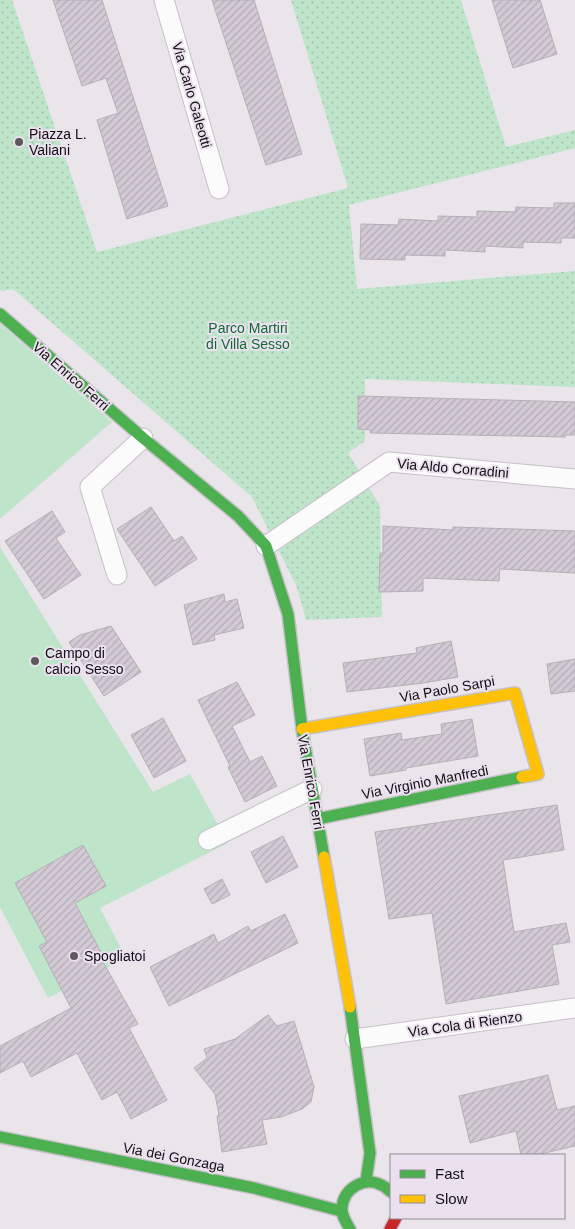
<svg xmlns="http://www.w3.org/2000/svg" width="575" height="1229" font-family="Arial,sans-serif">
<defs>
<pattern id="park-dots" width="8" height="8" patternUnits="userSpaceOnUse" patternTransform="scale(1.25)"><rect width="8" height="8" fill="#bee5ca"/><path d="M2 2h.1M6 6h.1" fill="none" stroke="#a2c3ad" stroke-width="1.8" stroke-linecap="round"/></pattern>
<pattern id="building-hatch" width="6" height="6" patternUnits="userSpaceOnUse" patternTransform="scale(1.25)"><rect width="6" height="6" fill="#d3cad6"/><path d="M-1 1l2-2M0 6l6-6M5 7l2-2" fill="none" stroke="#b4acb7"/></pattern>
</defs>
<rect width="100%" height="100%" fill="#eae4eb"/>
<g fill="#bee5ca">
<polygon points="0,324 112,422 0,519"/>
<polygon points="0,547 153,792 190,774 228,843 100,908 126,958 48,998 0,907"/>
</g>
<polygon fill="url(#park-dots)" points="0,0 12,0 97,252 348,188 291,0 461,0 506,147 575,130 575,148 349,205 357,289 575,271 575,387 365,379 365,441 348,453 380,506 382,617 306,620 296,585 252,497 13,289 2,291 0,290"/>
<g fill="url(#building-hatch)" stroke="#b4b0b5">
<polygon points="53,0 102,0 168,206 127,219 97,120 118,113 106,78 82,86"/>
<polygon points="212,0 254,0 302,154 266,165"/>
<polygon points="492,0 540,0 557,54 513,68"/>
<polygon points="554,203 575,203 575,238 561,238 561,243 523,242 523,248 485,246 485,252 445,250 445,256 405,255 405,260 360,259 361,224 398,225 399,219 438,221 438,216 477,217 477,211 515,212 516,207 554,208"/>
<polygon points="358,396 575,402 575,435 565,435 565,437 370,433 371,430 358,429"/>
<polygon points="151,507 174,541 182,536 197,559 155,586 117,529"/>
<polygon points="52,511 65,532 56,538 81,575 44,599 5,541"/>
<polygon points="383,526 453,530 453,527 575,531 575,573 500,569 499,581 423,578 423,591 379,592 380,553 383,553"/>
<polygon points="224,594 225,602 237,599 244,628 214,635 215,640 193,645 184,605"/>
<polygon points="111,626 141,672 104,696 69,642 80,635"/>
<polygon points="451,641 458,677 423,683 347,692 343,663 417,653 416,648"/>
<polygon points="575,659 575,691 551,694 547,664"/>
<polygon points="237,682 255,715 232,726 250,762 262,756 277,786 245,802 228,767 230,766 198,700"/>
<polygon points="163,718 186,761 154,778 131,735"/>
<polygon points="472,719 478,756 406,768 406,770 370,776 364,739 401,733 402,740 442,734 441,724"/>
<polygon points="557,805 564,850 503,860 514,932 566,923 570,942 552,945 559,984 446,1004 432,913 389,919 375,832"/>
<polygon points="283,836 298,867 266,883 251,852"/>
<polygon points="83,845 106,886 75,903 105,960 103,962 138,1024 129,1028 167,1100 131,1119 117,1092 102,1100 77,1053 31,1077 23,1061 0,1073 0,1046 71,1008 39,946 47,942 15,883"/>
<polygon points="222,879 230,895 212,904 204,889"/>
<polygon points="285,914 298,943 169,1006 150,967 214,934 218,943 248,926 251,931"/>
<polygon points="268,1015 277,1026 294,1021 314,1087 311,1102 302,1109 281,1117 262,1120 267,1144 222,1152 217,1116 219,1115 215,1094 194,1068 207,1058 204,1049 235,1039"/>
<polygon points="548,1075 557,1110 575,1106 575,1146 536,1155 521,1155 516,1131 470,1143 459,1096"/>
</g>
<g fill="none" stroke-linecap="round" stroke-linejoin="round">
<g stroke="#c6c1c7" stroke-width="21">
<g id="street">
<polyline points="164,0 219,189"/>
<polyline points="266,546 389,462 575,479"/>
<polyline points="117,575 90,487 143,438"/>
<polyline points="208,840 312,789"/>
<polyline points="355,1039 575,1008"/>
</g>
</g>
<g stroke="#c6c1c7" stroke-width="14">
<g id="fast">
<polyline points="0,314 143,438 238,516 266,546 288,614 302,729 324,857"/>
<polyline points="317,819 522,777"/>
<polyline points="350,1007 370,1153 366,1181"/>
<polyline points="0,1137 254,1188 341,1211"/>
<path d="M 350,1229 C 346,1222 341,1215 342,1207 C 344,1188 365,1176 381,1185 C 385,1186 388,1190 391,1192"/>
</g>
</g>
<g stroke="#c6c1c7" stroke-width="14">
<g id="slow">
<polyline points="302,729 515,693 538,774 522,777"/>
<polyline points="324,857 350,1007"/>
</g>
</g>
<g stroke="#c6c1c7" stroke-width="14">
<polyline id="jam" points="390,1229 396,1218"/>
</g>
<use href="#street" stroke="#fcfbfc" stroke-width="19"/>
<use href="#fast" stroke="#4caf50" stroke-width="11"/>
<use href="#slow" stroke="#ffc107" stroke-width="11"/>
<use href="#jam" stroke="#c62828" stroke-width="11"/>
</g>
<g fill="#5e595f" stroke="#ebe1ee" stroke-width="2">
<circle cx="19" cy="142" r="5"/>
<circle cx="35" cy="661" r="5"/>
<circle cx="74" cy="956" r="5"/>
</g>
<g text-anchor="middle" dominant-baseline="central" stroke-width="4" stroke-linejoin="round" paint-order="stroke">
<g font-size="14" fill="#120e13" stroke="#ebe1ee">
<text transform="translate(192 95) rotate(74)">Via Carlo Galeotti</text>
<text transform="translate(71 376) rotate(41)">Via Enrico Ferri</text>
<text transform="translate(453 468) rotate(5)">Via Aldo Corradini</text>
<text transform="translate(447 689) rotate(-10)">Via Paolo Sarpi</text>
<text transform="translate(311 782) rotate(80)">Via Enrico Ferri</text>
<text transform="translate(425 782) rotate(-11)">Via Virginio Manfredi</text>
<text transform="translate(465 1024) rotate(-8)">Via Cola di Rienzo</text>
<text transform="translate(174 1157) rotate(11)">Via dei Gonzaga</text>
</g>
<g font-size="14" fill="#120e13" stroke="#ebe1ee" text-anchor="start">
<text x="29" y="134">Piazza L.<tspan x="29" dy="16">Valiani</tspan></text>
<text x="45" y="653">Campo di<tspan x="45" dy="16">calcio Sesso</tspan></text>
<text x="84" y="956">Spogliatoi</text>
</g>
<g font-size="14" fill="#116937" stroke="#ebe1ee">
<text x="248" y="328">Parco Martiri<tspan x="248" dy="16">di Villa Sesso</tspan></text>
</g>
</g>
<rect x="390" y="1154" width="175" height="65" fill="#ebe1ee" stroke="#948d96"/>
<rect x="400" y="1170" width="25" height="8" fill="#4caf50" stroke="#948d96"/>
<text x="435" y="1179" font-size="15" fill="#120e13">Fast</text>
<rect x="400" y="1195" width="25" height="8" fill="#ffc107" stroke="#948d96"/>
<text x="435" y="1204" font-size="15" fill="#120e13">Slow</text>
</svg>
